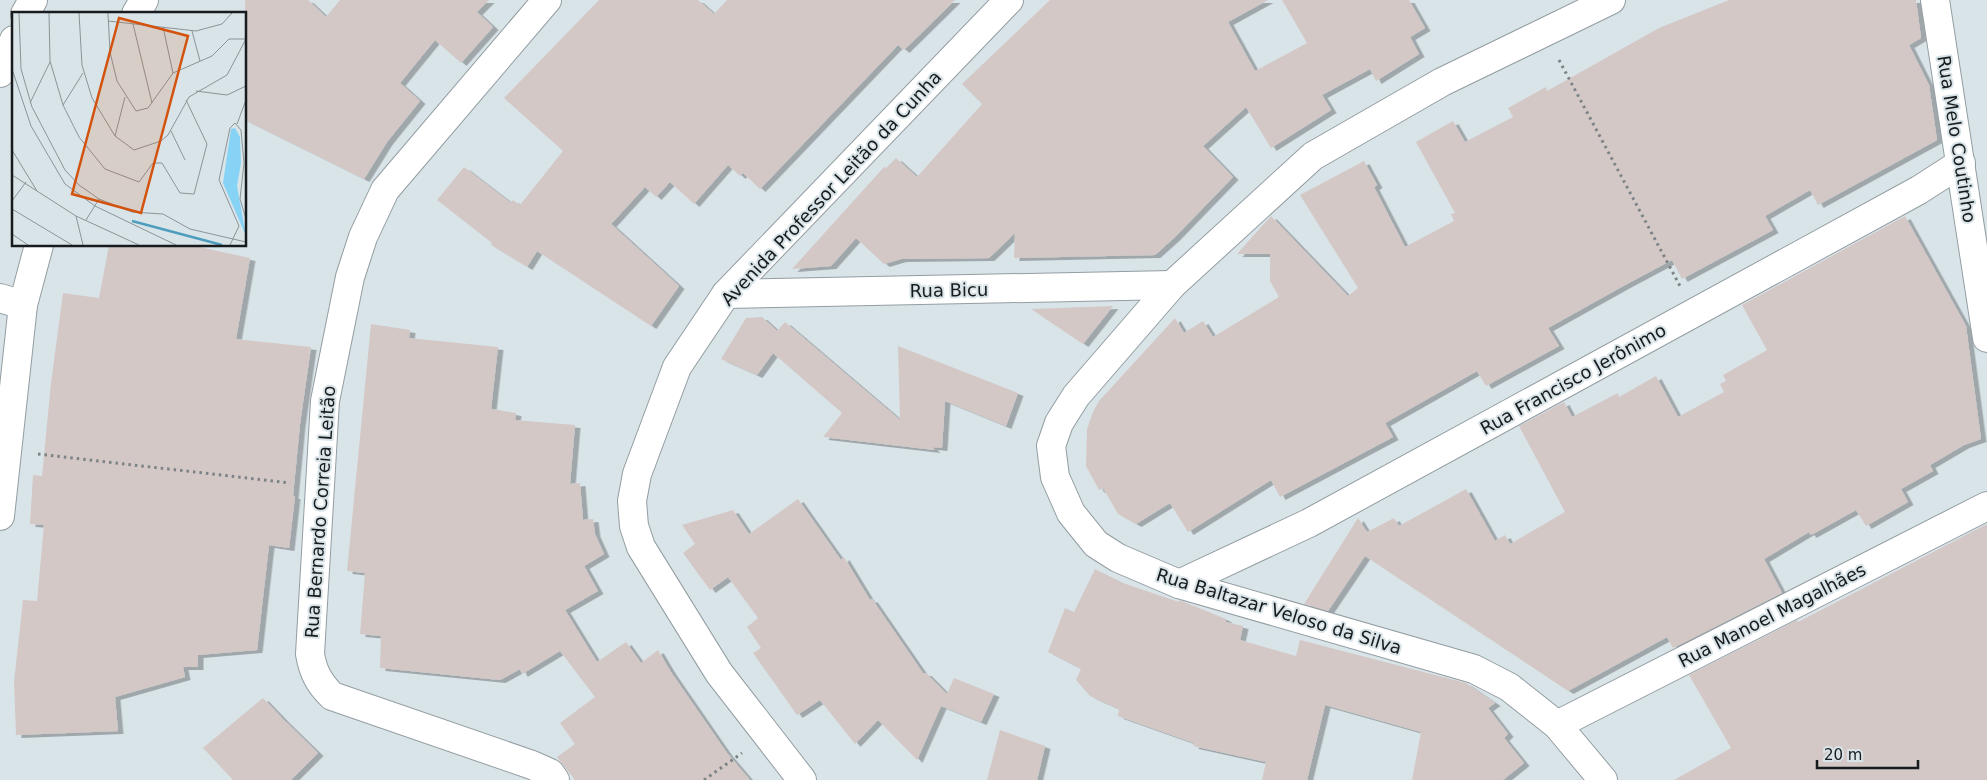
<svg xmlns="http://www.w3.org/2000/svg" width="1987" height="780" font-family="'DejaVu Sans',sans-serif">
<defs>
<filter id="shadow"><feDropShadow dx="5.5" dy="3" stdDeviation="0" flood-color="#0004"/></filter>
</defs>
<rect width="100%" height="100%" fill="#d9e4e9"/>
<g fill="#d4c8c6" filter="url(#shadow)">
<polygon points="245,0 308,0 326,17 340,0 489,0 477,12 493,27 461,63 435,40 400,83 420,101 387,142 364,179 245,120"/>
<polygon points="599,0 698,0 714,14 727,0 955,0 904,50 898,45 760,189 743,173 740,176 728,165 694,204 670,182 656,197 645,187 611,224 679,286 651,326 537,251 527,267 491,245 492,243 437,200 464,167 511,203 513,200 520,205 563,151 504,98"/>
<polygon points="1050,0 1268,0 1228,22 1255,71 1307,43 1282,0 1409,0 1425,28 1410,37 1419,54 1376,81 1370,69 1322,95 1331,110 1271,148 1246,107 1203,146 1233,177 1175,237 1155,255 1014,258 1015,233 989,258 901,259 884,264 856,238 831,266 792,269 884,167 886,168 896,158 917,177 982,104 962,84"/>
<polygon points="1729,0 1916,0 1921,38 1909,45 1929,85 1937,140 1818,205 1810,190 1765,216 1773,230 1682,279 1672,260 1625,285 1548,328 1559,346 1486,386 1477,371 1385,423 1393,437 1280,497 1271,480 1188,532 1170,503 1136,524 1118,514 1103,488 1099,490 1086,466 1087,429 1093,412 1099,401 1175,318 1184,333 1203,321 1213,337 1279,297 1270,281 1270,254 1237,254 1271,216 1348,296 1358,288 1300,195 1364,161 1377,185 1374,187 1405,247 1454,221 1451,214 1455,213 1416,142 1453,121 1465,142 1513,117 1508,108 1546,87 1547,91 1659,28"/>
<polygon points="1905,216 1966,326 1981,439 1964,445 1930,465 1933,471 1901,489 1908,502 1866,526 1856,510 1811,535 1809,532 1764,559 1782,593 1673,648 1667,637 1568,691 1365,556 1328,611 1304,604 1358,518 1367,532 1394,518 1399,526 1466,489 1495,541 1505,535 1510,544 1565,512 1519,426 1564,402 1572,417 1618,393 1619,397 1656,376 1678,417 1724,392 1720,384 1726,381 1723,375 1767,350 1742,305"/>
<polygon points="109,245 190,245 250,258 236,339 311,347 300,424 293,496 295,496 289,548 269,545 257,650 198,655 198,667 183,667 185,677 115,697 118,731 16,735 14,682 23,600 37,601 44,525 30,524 33,475 42,476 51,383 63,293 99,298"/>
<polygon points="1113,306 1083,344 1031,309"/>
<polygon points="762,317 777,331 785,322 900,420 898,346 1018,393 1006,426 945,401 942,448 932,447 935,450 823,437 842,413 773,353 757,375 721,359 746,318"/>
<polygon points="371,324 410,330 409,338 498,347 491,409 516,413 515,420 575,425 570,484 580,483 583,520 593,519 595,534 604,554 584,566 598,591 565,610 597,662 626,642 641,663 658,650 671,672 727,753 750,780 575,780 557,757 575,744 560,723 595,697 560,651 522,674 520,669 500,680 380,668 381,636 360,634 365,573 347,571"/>
<polygon points="798,499 841,560 844,557 870,600 872,599 923,673 926,673 947,694 954,678 994,694 981,722 941,706 917,760 878,720 855,744 820,700 797,715 753,653 761,648 747,627 758,618 728,577 710,590 683,553 695,544 682,525 733,510 749,534"/>
<polygon points="1987,524 1987,780 1674,780 1731,748 1689,675 1797,620 1798,622"/>
<polygon points="1095,569 1123,583 1179,602 1179,600 1226,619 1226,622 1243,626 1240,640 1296,656 1300,640 1466,683 1495,703 1488,708 1508,734 1504,738 1524,763 1503,780 1412,780 1421,732 1325,705 1307,780 1262,780 1266,762 1193,746 1194,743 1118,716 1119,709 1090,696 1076,680 1081,669 1048,652 1065,608 1074,612"/>
<polygon points="263,698 283,719 318,753 291,780 233,780 203,748"/>
<polygon points="1000,730 1045,746 1037,780 987,780"/>
</g>
<g fill="none" stroke-linecap="round" stroke-linejoin="round">
<g stroke="#939da2" stroke-width="30">
<g id="street">
<path d="M 547,0 L 385,190 L 363,237 L 350,277 L 325,401 L 310,654 C 313,672 319,683 332,696 L 532,765 L 550,773 L 555,780"/>
<polyline points="1935,0 1987,338"/>
<polyline points="726,294 1172,285"/>
<polyline points="0,298 23,305"/>
<polyline points="1179,584 1309,523 1919,190 1961,163"/>
<polyline points="1557,725 1987,506"/>
<polyline points="802,780 719,673 641,547 634,526 632,501 637,474 677,367 726,294 1009,0"/>
<polyline points="1603,780 1557,725 1509,687 1474,669 1179,584 1118,558 1096,544 1071,513 1055,477 1051,446 1059,423 1076,396 1172,285 1313,156 1442,82 1611,0"/>
</g>
</g>
<g stroke="#939da2" stroke-width="30">
<g id="secondary">
<polyline points="25,14 33,0"/>
<polyline points="136,14 144,0"/>
<polyline points="0,73 14,40"/>
<polyline points="0,516 23,305 39,245"/>
</g>
</g>
<g stroke="#7b8386" stroke-width="3" stroke-dasharray="2.5 4" stroke-linecap="butt">
<polyline points="1559,60 1680,286"/>
<polyline points="38,454 290,483"/>
<polyline points="704,780 742,753"/>
</g>
<use href="#street" stroke="#fff" stroke-width="28"/>
<use href="#secondary" stroke="#fff" stroke-width="28"/>
</g>
<g text-anchor="middle" dominant-baseline="central" stroke-width="4" stroke-linejoin="round" paint-order="stroke">
<g font-size="18" fill="#171b1d" stroke="#d9e4e9">
<text transform="translate(1957 139) rotate(81)">Rua Melo Coutinho</text>
<text transform="translate(831 188) rotate(-47)">Avenida Professor Leitão da Cunha</text>
<text transform="translate(949 290) rotate(-1)">Rua Bicu</text>
<text transform="translate(1573 379) rotate(-29)">Rua Francisco Jerônimo</text>
<text transform="translate(320 512) rotate(-86)">Rua Bernardo Correia Leitão</text>
<text transform="translate(1279 611) rotate(17)">Rua Baltazar Veloso da Silva</text>
<text transform="translate(1772 615) rotate(-27)">Rua Manoel Magalhães</text>
</g>
</g>
<g transform="translate(12 12)">
<rect width="234" height="234" fill="#d9e4e9"/>
<path d="M 223,116 L 228,125 L 229,151 L 225,174 L 234,224 L 211,171 L 219,117 Z" fill="#87d3f5"/>
<path fill="none" stroke="#4e9dbe" stroke-width="2.5" d="M 120,209 L 210,233"/>
<path fill="none" stroke="#8b9497" stroke-width="1" d="M 7,1 L 9,57 L 20,95 L 53,158 L 67,173 L 87,187 L 120,200 L 151,202 L 178,217 L 234,230M 37,1 L 38,49 L 51,93 L 67,125 L 93,157 L 127,170 L 141,151 L 150,151 L 168,181 L 182,182 L 195,132 L 174,88M 67,1 L 70,53 L 80,86 L 103,124 L 122,138 L 149,129 L 156,123 L 177,85 L 215,63 L 234,27M 96,1 L 98,40 L 105,69 L 124,99 L 136,96 L 161,61 L 200,44 L 217,27 L 234,27M 96,9 L 184,19 L 210,12 L 220,1M 121,12 L 140,91M 151,15 L 161,61M 180,19 L 188,49M 0,57 L 19,114 L 53,172 L 83,194 L 164,233M 184,79 L 215,83 L 234,74M 18,91 L 38,50M 51,93 L 71,61M 225,112 L 234,88M 159,119 L 173,148M 103,124 L 113,85M 0,138 L 25,179M 0,163 L 64,204 L 127,233M 0,189 L 14,170M 0,197 L 60,233M 64,204 L 71,233M 74,208 L 87,187M 0,222 L 16,233M 218,233 L 227,214 L 207,168 L 218,116 L 223,111 L 229,118 L 232,151 L 228,187 L 234,207"/>
<path fill="#d3530e" fill-opacity="0.15" stroke="#d3530e" stroke-width="2.5" d="M 107,6 L 176,24 L 129,201 L 60,182 Z"/>
<rect width="234" height="234" fill="none" stroke="#171b1d" stroke-width="2.5"/>
</g>
<path d="M1817 760v8h101v-8" fill="none" stroke="#171b1d" stroke-width="2.5"/>
<text x="1824" y="760" font-size="15" fill="#171b1d" stroke="#d9e4e9" stroke-width="4" paint-order="stroke">20 m</text>
</svg>
